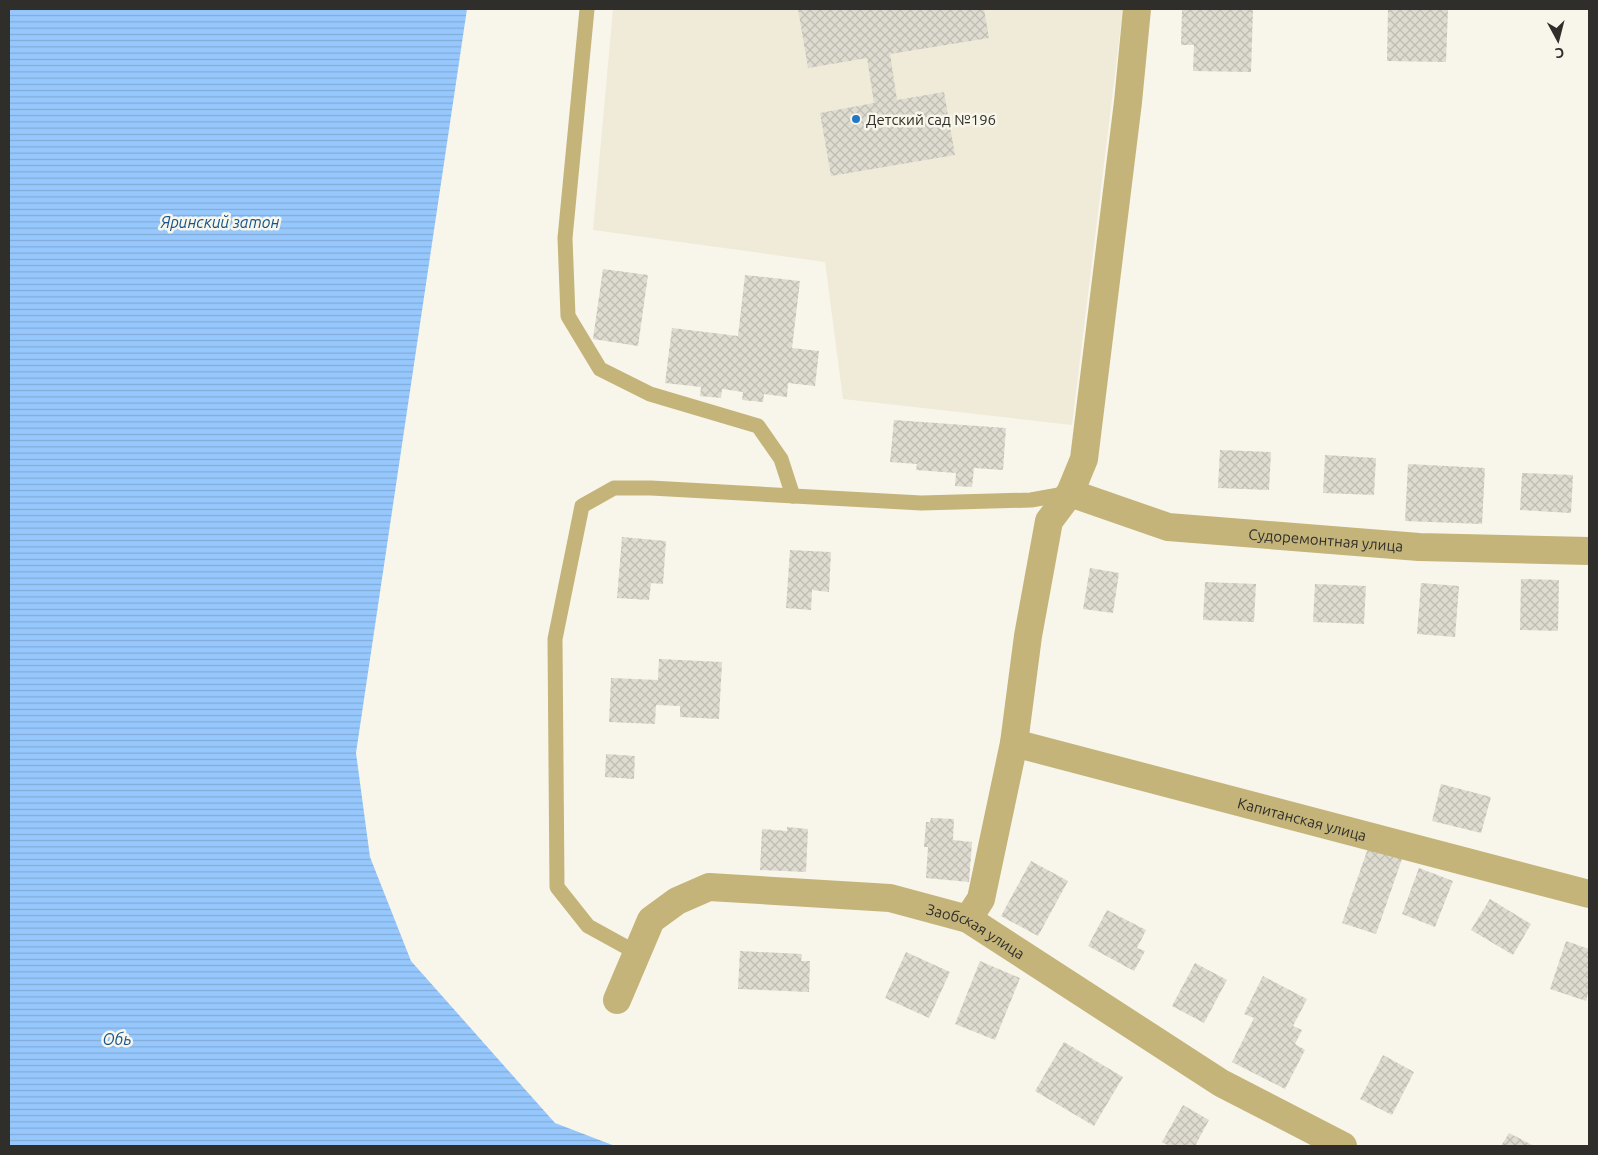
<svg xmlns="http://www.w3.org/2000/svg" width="1598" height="1155" font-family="Ubuntu,sans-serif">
<defs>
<pattern id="water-rules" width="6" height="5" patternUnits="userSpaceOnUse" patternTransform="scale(1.25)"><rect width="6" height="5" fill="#97c8fd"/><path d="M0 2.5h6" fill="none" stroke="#82acd9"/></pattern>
<pattern id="building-cross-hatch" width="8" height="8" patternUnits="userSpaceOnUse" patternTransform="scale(1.25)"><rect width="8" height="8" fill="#dedbd0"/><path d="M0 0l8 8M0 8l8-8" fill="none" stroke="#bfbcb3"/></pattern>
</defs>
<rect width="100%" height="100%" fill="#f8f6ea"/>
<polygon fill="#f0ebd8" points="613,9 1123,9 1072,425 843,399 825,262 593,230"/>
<polygon fill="url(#water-rules)" points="9,9 467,9 356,753 370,857 411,961 555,1123 615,1146 9,1146"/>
<g fill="url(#building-cross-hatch)">
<polygon points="798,9 984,9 989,38 890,54 897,100 944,92 955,155 831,176 820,113 874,103 867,58 808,68"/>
<polygon points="1182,9 1253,9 1251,72 1193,71 1194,45 1181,45"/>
<polygon points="1388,9 1448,9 1446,62 1387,61"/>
<polygon points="603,269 648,275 638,346 593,339"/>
<polygon points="745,275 800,281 792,348 819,351 815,386 788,383 787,397 764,394 763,402 742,400 743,392 722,389 721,398 700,396 701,387 665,383 672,328 738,336"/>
<polygon points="894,420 1006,428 1003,470 974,468 972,487 955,486 956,473 916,470 917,464 890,462"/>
<polygon points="1220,450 1271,452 1269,490 1218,488"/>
<polygon points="1325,455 1376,458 1374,495 1323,493"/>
<polygon points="1408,464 1485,468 1482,524 1405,521"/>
<polygon points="1522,473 1573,475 1571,513 1520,510"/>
<polygon points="622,537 666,541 663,584 651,583 649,600 617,598"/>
<polygon points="790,550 831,552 829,592 812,590 811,610 786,608"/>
<polygon points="1090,568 1119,573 1113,613 1083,609"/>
<polygon points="1521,579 1559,580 1558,631 1520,630"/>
<polygon points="1205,582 1256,584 1254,622 1203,620"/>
<polygon points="1421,583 1459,586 1455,637 1417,634"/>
<polygon points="1315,584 1366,586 1364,624 1313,622"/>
<polygon points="659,659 722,662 719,719 680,717 680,706 656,705 655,724 609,722 611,678 658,680"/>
<polygon points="606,754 635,756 634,779 605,777"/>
<polygon points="1441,784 1491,797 1481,833 1432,821"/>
<polygon points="931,818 954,819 953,840 972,842 969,882 926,878 928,847 924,847 926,822 930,822"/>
<polygon points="787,827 808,829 806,872 760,870 762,829 787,831"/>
<polygon points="1368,848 1402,859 1376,934 1342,923"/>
<polygon points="1031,861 1068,881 1038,936 1001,916"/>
<polygon points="1419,868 1453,881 1435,927 1402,914"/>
<polygon points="1490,899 1531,924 1513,955 1471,930"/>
<polygon points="1107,910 1146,930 1137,948 1145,951 1134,971 1088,946"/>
<polygon points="1566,941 1589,949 1589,990 1586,1001 1550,989"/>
<polygon points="740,951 802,954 801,961 810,961 809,992 738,989"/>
<polygon points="906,952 950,972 929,1018 885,998"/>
<polygon points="980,961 1020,978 995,1040 955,1024"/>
<polygon points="1195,963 1227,980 1204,1023 1172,1006"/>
<polygon points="1263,976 1307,999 1293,1026 1302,1030 1295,1044 1305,1050 1285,1089 1232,1062 1254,1018 1244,1014"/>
<polygon points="1064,1042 1123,1077 1094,1126 1035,1091"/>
<polygon points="1383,1055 1414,1072 1392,1115 1360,1099"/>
<polygon points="1183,1105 1209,1120 1195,1146 1169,1146 1162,1142"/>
<polygon points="1509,1133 1534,1146 1501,1146"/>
</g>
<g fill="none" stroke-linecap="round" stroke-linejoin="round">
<g stroke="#c4b47a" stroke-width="15">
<polyline points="587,9 565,238 568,316 600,369 650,394 758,426 781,459 793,496"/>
<polyline points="637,953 588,926 557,887 555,639 582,506 614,488 651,488 921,503 1031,500 1070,493"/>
</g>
<g stroke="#c4b47a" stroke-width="28">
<path id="s1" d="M 1070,493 L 1168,527 L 1419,547 L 1589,551"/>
<path id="s2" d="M 1014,743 L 1589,894"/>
<polyline points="968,919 981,899 1014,743 1028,636 1049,521 1070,493 1084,459 1128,102 1137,9"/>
<path id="s3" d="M 617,1000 L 651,920 L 677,901 L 709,887 L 890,898 L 968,919 L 1221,1083 L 1343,1146"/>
</g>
</g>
<circle fill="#2278c5" stroke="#f8f6ea" stroke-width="2" cx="856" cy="119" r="5"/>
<g text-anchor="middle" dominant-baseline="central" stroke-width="5" stroke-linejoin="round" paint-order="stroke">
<g font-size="15" fill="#2f2e2a" stroke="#f8f6ea" text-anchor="start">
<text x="866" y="119">Детский сад №196</text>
</g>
<g font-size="15" fill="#2f2e2a" stroke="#f8f6ea">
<text stroke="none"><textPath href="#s1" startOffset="262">Судоремонтная улица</textPath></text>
<text stroke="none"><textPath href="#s2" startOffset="298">Капитанская улица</textPath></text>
<text stroke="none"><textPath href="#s3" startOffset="428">Заобская улица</textPath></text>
</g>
<g font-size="16" font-style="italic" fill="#155590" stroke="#f8f6ea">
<text x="220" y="222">Яринский затон</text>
<text x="117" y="1039">Обь</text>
</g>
</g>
<rect width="1598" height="1155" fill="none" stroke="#2f2e2a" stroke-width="20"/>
<g transform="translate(1558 40) rotate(173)" stroke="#f8f6ea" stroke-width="4" paint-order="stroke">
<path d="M0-4L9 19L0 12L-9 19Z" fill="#2f2e2a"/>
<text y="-8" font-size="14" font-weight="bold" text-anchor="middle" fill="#2f2e2a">С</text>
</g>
</svg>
